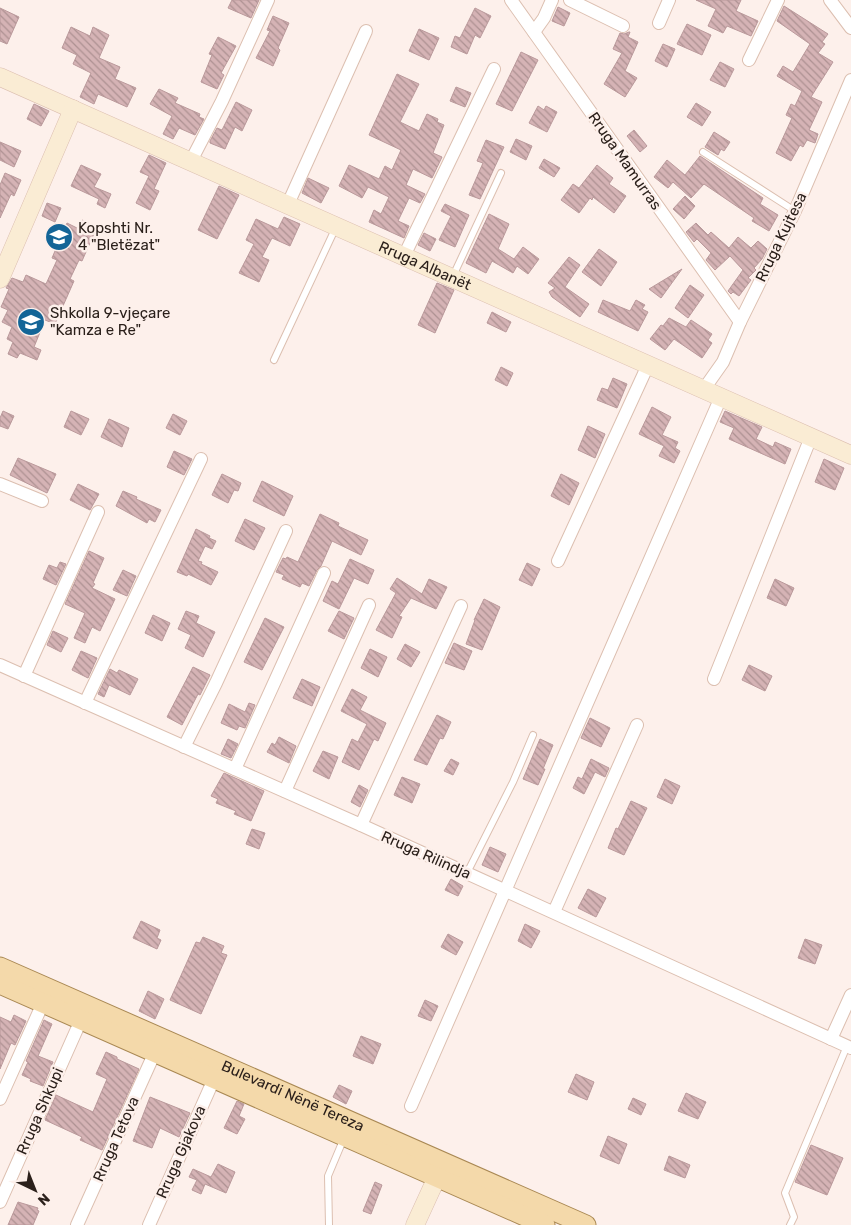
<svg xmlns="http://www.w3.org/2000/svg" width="851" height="1225" font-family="Rubik,sans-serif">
<defs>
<pattern id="building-back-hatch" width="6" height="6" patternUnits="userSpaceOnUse" patternTransform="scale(1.25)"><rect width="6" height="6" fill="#d5b3b5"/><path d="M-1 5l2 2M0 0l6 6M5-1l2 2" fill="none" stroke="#ad9192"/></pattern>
</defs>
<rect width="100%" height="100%" fill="#fdf0eb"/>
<g fill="url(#building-back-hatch)" stroke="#ba999b">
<polygon points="232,0 259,0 251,18 228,8"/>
<polygon points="696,0 741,0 736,11 758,21 751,36 727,26 723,33 708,26 716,9"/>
<polygon points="784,6 828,34 822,42 825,44 818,53 833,62 811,97 822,102 809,130 818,134 815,143 807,140 803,147 800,145 791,161 776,153 792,118 786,115 791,104 795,106 802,91 777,76 783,66 793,72 810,44 777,21"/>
<polygon points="558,7 570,13 564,26 552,21"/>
<polygon points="0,8 19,17 7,44 0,41"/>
<polygon points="475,8 491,16 480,38 475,35 467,54 451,47 455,36 460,38"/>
<polygon points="273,16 289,23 278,48 280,50 273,66 256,58 270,31 267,30"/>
<polygon points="687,24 711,35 702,55 677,44"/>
<polygon points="71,27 90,36 93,27 109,35 99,58 120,67 115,79 136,88 127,107 98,94 94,104 80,97 91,73 73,64 77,55 62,48"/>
<polygon points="419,29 439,38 429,60 409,51"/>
<polygon points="629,32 630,32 628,37 638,42 625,71 637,78 625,97 604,84 622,53 613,49 620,33 624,34"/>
<polygon points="218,37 236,46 221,73 224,75 217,89 201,82 212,55 209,54"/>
<polygon points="663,44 675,49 667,67 655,61"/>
<polygon points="521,52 538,60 512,111 496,104"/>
<polygon points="720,62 734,69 725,87 710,80"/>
<polygon points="397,74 419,84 400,122 419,131 427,114 438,119 437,122 444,125 433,153 442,157 432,178 413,169 406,185 425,194 420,203 409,198 398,221 409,226 404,238 369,222 374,210 381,214 389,197 368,187 362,198 339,186 349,165 379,179 385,166 392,170 401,150 369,135"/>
<polygon points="456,87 471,93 465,107 450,101"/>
<polygon points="159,89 178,98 175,103 200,114 199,117 204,119 195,135 179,128 173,139 163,134 172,116 150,104"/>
<polygon points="236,102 252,110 242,131 235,127 225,149 210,143 210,141 217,128 222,130"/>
<polygon points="696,103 711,112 702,126 687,117"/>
<polygon points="34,104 49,111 41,126 27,119"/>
<polygon points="538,106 544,110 546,106 557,112 547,132 529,123"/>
<polygon points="634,130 647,146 640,152 627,136"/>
<polygon points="714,132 730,142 724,151 721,149 718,155 705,147"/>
<polygon points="516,139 532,146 526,160 510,152"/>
<polygon points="486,140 504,147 480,199 469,195 483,163 477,161"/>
<polygon points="0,142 21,151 14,167 0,160"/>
<polygon points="149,155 166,163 154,189 159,191 150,210 136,203 149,176 140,172"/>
<polygon points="700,156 763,198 760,204 778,215 769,231 752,221 754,218 704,184 691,198 673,182 668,188 654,177 667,160 685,175"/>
<polygon points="544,159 560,168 554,177 539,168"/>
<polygon points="81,165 101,174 94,187 111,194 105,208 97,204 99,199 71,186"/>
<polygon points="597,165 613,178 609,184 626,196 614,213 593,197 592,200 590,198 579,213 561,200 573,184 579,188"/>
<polygon points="5,173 21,180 14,196 11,194 0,218 0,185"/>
<polygon points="308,178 329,188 321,203 302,193"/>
<polygon points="219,186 239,195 217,239 198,230"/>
<polygon points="685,196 695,206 684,219 673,209"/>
<polygon points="47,203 61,208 55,222 42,216"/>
<polygon points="445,204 469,215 455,247 439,240 451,216 441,211"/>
<polygon points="489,214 509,224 498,249 514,259 523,247 539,259 528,274 517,266 513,273 492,261 486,273 466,263"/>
<polygon points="284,217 300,224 290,246 272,238 262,257 269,260 259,282 239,273 254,244 246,240 256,219 278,229"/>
<polygon points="82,220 97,227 82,261 79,260 70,279 74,281 55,324 45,320 34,347 41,350 37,360 20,353 17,358 8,354 13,342 7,339 12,327 2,322 8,310 1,307 9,289 6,288 12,278 23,282 26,275 46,284 57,260 52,258 67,223 79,229"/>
<polygon points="696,223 708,235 711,232 729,248 738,237 751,248 758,241 767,249 762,259 754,268 756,270 748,278 751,280 739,296 733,292 731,294 728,291 743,270 730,256 715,270 706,260 711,253 697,239 694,242 686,232"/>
<polygon points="424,233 436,239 430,251 418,245"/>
<polygon points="599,249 617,262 601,286 582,272"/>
<polygon points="569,257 580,265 565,287 589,304 580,317 552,297 549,292 555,288 548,283"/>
<polygon points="682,269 661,298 649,289"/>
<polygon points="437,283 454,290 435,333 418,325"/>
<polygon points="690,285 704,295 688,318 675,308"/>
<polygon points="603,300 630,311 636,300 645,305 642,309 648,312 638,331 598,312"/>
<polygon points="492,312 511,322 506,332 487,323"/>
<polygon points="669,318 686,327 691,320 712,334 708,340 712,343 702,358 674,339 665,350 650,339 661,325 663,326"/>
<polygon points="501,367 513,373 507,386 495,380"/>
<polygon points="613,378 627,384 617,408 597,400 602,388 608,390"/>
<polygon points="652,407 671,417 662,435 678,442 675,448 680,451 674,463 659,456 664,446 639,434"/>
<polygon points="3,411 14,416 8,429 0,426 0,418"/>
<polygon points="71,411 89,419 81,435 64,427"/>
<polygon points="725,411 762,427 756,439 773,447 775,442 791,449 785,464 729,439 734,428 720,422"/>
<polygon points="173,414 187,421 180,435 166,428"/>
<polygon points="109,419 129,428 122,447 101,437"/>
<polygon points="588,426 605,434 595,458 578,450"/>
<polygon points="174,451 192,459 184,475 167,467"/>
<polygon points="18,458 56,474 47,493 10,475"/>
<polygon points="824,459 844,468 835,490 815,482"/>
<polygon points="222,474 241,483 238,491 234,490 228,503 212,495"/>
<polygon points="561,474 579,483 569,505 551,496"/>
<polygon points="262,481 293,496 284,516 253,501"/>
<polygon points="78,484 99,494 90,510 70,500"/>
<polygon points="123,491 137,497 136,499 161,510 155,522 149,519 147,523 116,506"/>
<polygon points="320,514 339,523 338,526 368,540 361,555 332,541 321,566 317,570 309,586 302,583 300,587 282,579 284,575 276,572 283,558 286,559 287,557 298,562"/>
<polygon points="245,519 265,528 254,550 235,541"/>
<polygon points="196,529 210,536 209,538 216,541 212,549 205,546 198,561 202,562 201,564 218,572 211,585 188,574 187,576 177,572"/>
<polygon points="89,551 104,558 93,583 95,584 92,588 115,599 100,631 92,627 85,643 74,638 85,613 65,604"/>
<polygon points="350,559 374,570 368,584 354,578 339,609 323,601 332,581 338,584"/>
<polygon points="60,562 66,564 56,585 43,579 49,565 57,568"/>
<polygon points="527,563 540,569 532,586 519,580"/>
<polygon points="123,570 136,576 127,596 113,590"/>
<polygon points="397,578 422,594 429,579 447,587 436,609 411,598 399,616 402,617 392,638 376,630 396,593 390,589"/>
<polygon points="775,579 794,588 786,606 767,598"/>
<polygon points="484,599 500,607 482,650 466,644 475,620 474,620"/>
<polygon points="186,611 199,616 196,623 215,632 203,657 185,648 191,635 178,629"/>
<polygon points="339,611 354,618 344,639 328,631"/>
<polygon points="153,615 170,623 162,641 145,633"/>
<polygon points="265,618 284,627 262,670 244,662"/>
<polygon points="53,631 68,638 61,652 47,645"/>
<polygon points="454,643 472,651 464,670 445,663"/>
<polygon points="405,644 420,652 411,667 397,659"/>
<polygon points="370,649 387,657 378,677 361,668"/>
<polygon points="81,651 97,658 88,678 72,670"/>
<polygon points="749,665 772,676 765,691 742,680"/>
<polygon points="193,667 210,675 200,695 198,694 182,725 167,717"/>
<polygon points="110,669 117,673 119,670 138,679 130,695 109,685 104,697 98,694"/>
<polygon points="302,679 320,687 312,706 293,698"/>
<polygon points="352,689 367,697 360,710 386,723 378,741 374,739 359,770 342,762 352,739 358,742 367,724 341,711"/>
<polygon points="249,703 255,705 245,728 239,726 237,730 221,723 229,704 245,712"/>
<polygon points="437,715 451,722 443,739 440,738 427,765 414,760"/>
<polygon points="590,718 610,728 601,747 581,738"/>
<polygon points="279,737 296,746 289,763 267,752 272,743 275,745"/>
<polygon points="228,739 238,744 231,758 221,754"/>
<polygon points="540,739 553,745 543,769 545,769 538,785 523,779"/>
<polygon points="323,751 338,757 329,779 313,771"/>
<polygon points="451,759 459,763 453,775 444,771"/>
<polygon points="591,759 609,768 605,777 595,772 584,794 573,788 578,777 582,779"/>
<polygon points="224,773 264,791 251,821 234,814 236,811 216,803 218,799 211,796"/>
<polygon points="402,777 420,784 412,803 394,795"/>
<polygon points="665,779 680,786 672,804 657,797"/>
<polygon points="359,785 368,790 360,807 351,802"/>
<polygon points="631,801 647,808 624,855 608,848 616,828 618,829"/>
<polygon points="252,829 265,833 259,849 246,844"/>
<polygon points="490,847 506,854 498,872 482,865"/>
<polygon points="451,879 463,886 458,896 445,890"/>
<polygon points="588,889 606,898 596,917 578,908"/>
<polygon points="141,921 160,930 157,938 161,940 157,949 133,938"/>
<polygon points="525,924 540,931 531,948 518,941"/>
<polygon points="448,934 463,942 456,955 441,947"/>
<polygon points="203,937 224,946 221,953 227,955 201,1014 170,1000 196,942 200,943"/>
<polygon points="805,939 822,945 815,964 798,958"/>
<polygon points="148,991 164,999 155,1019 139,1011"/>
<polygon points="425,1000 438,1006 431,1021 418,1016"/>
<polygon points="14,1015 26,1021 15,1045 11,1043 0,1069 0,1017 11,1022"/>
<polygon points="44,1020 52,1024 38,1056 53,1062 43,1086 30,1081 31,1079 22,1075 28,1062 26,1061"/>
<polygon points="361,1036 381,1044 373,1064 353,1056"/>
<polygon points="106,1052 117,1057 117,1059 139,1069 102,1150 80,1140 82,1137 45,1120 56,1095 93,1112 107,1079 96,1074"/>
<polygon points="576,1074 594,1082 587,1100 568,1092"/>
<polygon points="339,1085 352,1091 346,1104 333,1097"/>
<polygon points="686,1093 706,1102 698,1119 678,1111"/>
<polygon points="150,1097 190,1113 179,1137 160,1128 152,1148 133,1141"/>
<polygon points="633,1098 646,1104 641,1115 628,1109"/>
<polygon points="237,1101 244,1104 239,1116 245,1119 237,1134 224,1128"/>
<polygon points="608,1136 627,1144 619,1164 600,1156"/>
<polygon points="811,1145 843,1158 827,1195 795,1182"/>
<polygon points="669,1156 690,1165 685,1178 664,1170"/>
<polygon points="218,1164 235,1172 226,1193 205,1184 201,1194 192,1190 197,1180 189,1177 193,1169 211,1177"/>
<polygon points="375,1182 382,1185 371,1214 363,1211"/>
<polygon points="18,1202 38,1208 37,1210 39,1211 33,1225 8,1225"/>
</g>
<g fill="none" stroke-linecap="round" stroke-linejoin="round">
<g stroke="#dcbfb0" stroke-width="8">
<g id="lane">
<polyline points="703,152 795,211"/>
<polyline points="453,276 501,173"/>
<polyline points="274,360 336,227"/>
<polyline points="467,873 513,782 533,735"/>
<polyline points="329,1225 328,1176 344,1138"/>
<polyline points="790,1225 794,1217 785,1193 847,1046"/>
</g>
</g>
<g stroke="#dcbfb0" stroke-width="14">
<g id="street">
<polyline points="511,0 740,322"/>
<polyline points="570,0 623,26"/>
<polyline points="830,0 851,28"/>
<polyline points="659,23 669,0"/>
<polyline points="534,32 544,18 552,0"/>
<polyline points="749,60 778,0"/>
<polyline points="191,161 222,101 268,0"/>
<polyline points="288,204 366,31"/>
<polyline points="404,256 494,69"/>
<polyline points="704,389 723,362 740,322 795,211 851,80"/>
<polyline points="0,484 42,501"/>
<polyline points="558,561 648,365"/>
<polyline points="0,665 361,825 851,1048"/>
<polyline points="24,676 98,512"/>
<polyline points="714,679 811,437"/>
<polyline points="85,703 201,459"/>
<polyline points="184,747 216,683 286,531"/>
<polyline points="235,769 324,573"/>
<polyline points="285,791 369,605"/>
<polyline points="361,825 461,606"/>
<polyline points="554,912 637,725"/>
<polyline points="831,1039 851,995"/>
<polyline points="0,1099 43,1003"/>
<polyline points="411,1106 721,397"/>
<polyline points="0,1202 81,1020"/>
<polyline points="77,1225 155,1052"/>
<polyline points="149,1225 214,1079"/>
</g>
</g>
<g stroke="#dcbfb0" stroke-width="19">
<g id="secondary">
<path id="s1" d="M 0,77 L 851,455"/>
<polyline points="0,279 73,109"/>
<polyline points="415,1225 437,1177"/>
</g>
</g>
<g stroke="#a98853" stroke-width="21">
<g id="primary">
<path id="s2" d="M 0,967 L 586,1225"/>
<polyline points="0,984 545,1225"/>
</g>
</g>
<use href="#lane" stroke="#fff" stroke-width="6"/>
<use href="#street" stroke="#fff" stroke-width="12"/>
<use href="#secondary" stroke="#faecd4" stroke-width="18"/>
<use href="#primary" stroke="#f4d9aa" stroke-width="19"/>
</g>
<defs>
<g id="school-disc" transform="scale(1.4375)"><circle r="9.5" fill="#146597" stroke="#fdf0eb"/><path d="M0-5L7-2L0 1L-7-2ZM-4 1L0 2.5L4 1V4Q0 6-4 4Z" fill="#fff"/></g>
</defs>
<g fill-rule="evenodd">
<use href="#school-disc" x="59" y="237"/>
<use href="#school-disc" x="31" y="322"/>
</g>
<g text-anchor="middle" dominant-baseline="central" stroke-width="5" stroke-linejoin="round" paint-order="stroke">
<g font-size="15" fill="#2b201b" stroke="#fdf0eb">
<text transform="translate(625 161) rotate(55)">Rruga Mamurras</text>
<text transform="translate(781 237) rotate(-64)">Rruga Kujtesa</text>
<text stroke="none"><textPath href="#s1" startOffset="465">Rruga Albanët</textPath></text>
<text transform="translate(426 855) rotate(24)">Rruga Rilindja</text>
<text stroke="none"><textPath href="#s2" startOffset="320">Bulevardi Nënë Tereza</textPath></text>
<text transform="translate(40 1111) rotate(-66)">Rruga Shkupi</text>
<text transform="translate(116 1139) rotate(-66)">Rruga Tetova</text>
<text transform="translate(181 1152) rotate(-66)">Rruga Gjakova</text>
</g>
<g font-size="15" fill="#2b201b" stroke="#fdf0eb" text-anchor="start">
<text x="78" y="228">Kopshti Nr.<tspan x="78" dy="17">4 "Bletëzat"</tspan></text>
<text x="50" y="313">Shkolla 9-vjeçare<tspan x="50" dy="17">"Kamza e Re"</tspan></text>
</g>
</g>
<g transform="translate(35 1190) rotate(137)" stroke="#fdf0eb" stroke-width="4" paint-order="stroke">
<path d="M0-4L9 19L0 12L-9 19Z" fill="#2b201b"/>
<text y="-8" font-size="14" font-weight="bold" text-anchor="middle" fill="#2b201b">N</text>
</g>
</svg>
